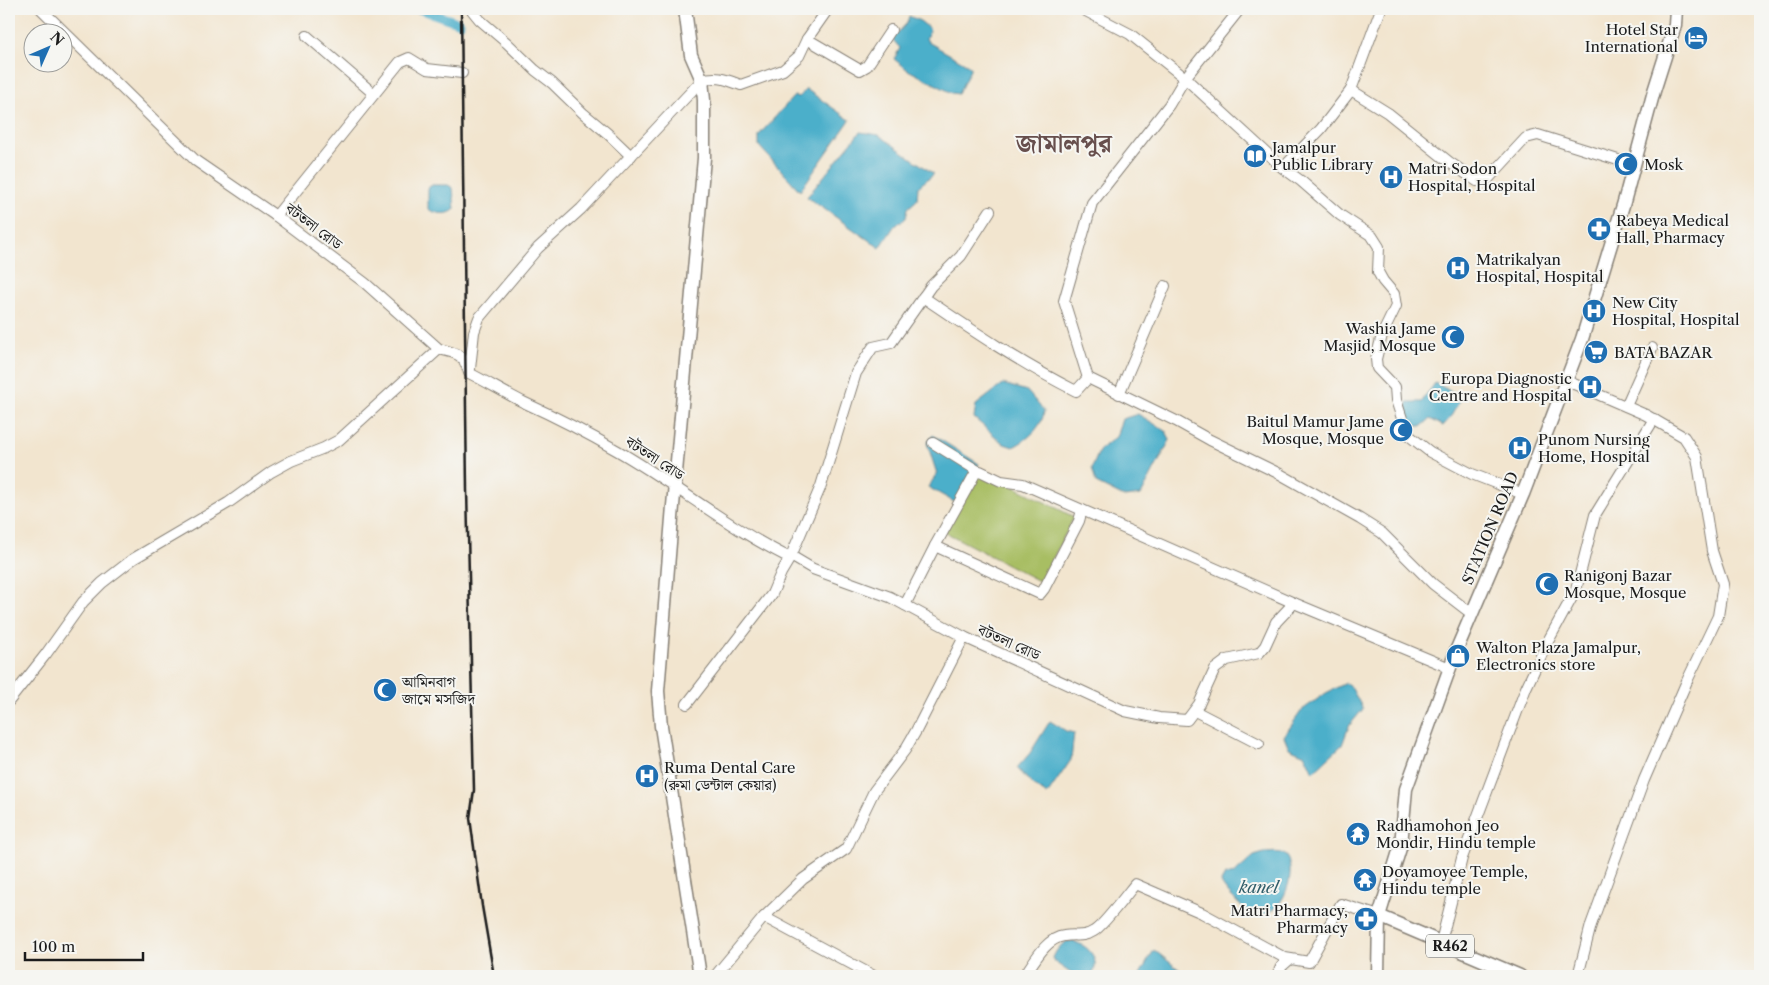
<svg xmlns="http://www.w3.org/2000/svg" width="1769" height="985" font-family="'Libre Caslon Text','Noto Serif Bengali',serif">
<rect width="100%" height="100%" fill="#f6f6f2"/>
<filter id="ink" filterUnits="userSpaceOnUse"><feTurbulence type="fractalNoise" baseFrequency=".02" numOctaves="2"/><feDisplacementMap in="SourceGraphic" scale="10" xChannelSelector="R" yChannelSelector="G"/><feConvolveMatrix kernelMatrix="1 2 1 2 8 2 1 2 1" color-interpolation-filters="sRGB"/></filter>
<filter id="wash" filterUnits="userSpaceOnUse"><feTurbulence type="fractalNoise" baseFrequency=".0096" numOctaves="4" result="noise"/><feDisplacementMap in="SourceGraphic" scale="20" xChannelSelector="R" yChannelSelector="G"/><feGaussianBlur stdDeviation="1.12" result="paint"/><feColorMatrix in="noise" values="0 0 0 0 0 0 0 0 0 0 0 0 0 0 0 0 0 1.4 0 .05"/><feComposite in="paint" operator="in"/></filter>
<g filter="url(#wash)">
<rect width="100%" height="100%" fill="#f2e5cf"/>
<polygon fill="#a8be63" stroke="#626d40" points="976,467 1074,517 1041,582 943,531"/>
<g fill="#4bafca" stroke="#346673">
<polygon points="909,16 920,21 929,28 930,31 926,38 928,42 970,66 970,70 958,94 952,93 908,70 894,59 900,48 893,40 893,38 907,23"/>
<polygon points="806,89 850,120 800,191 759,146 759,135 794,96 799,97"/>
<polygon points="860,132 879,135 934,174 918,187 917,200 908,208 906,218 895,225 880,248 807,197"/>
<path d="M 432,185 L 448,185 L 453,188 L 455,209 C 449,216 435,214 428,209 L 428,188 Z"/>
<path d="M 1435,383 L 1462,397 L 1450,418 L 1443,426 L 1430,419 L 1422,426 L 1412,426 L 1407,416 L 1407,402 L 1422,402 C 1425,394 1431,390 1435,383 Z"/>
<path d="M 1003,384 L 1027,391 L 1044,411 C 1043,427 1026,441 1013,447 L 1004,444 L 974,418 L 976,405 Z"/>
<polygon points="1138,414 1166,431 1170,440 1141,495 1124,497 1096,483 1092,468 1100,449 1116,437 1122,419"/>
<polygon points="933,435 979,464 956,503 928,487 937,474 927,443"/>
<polygon points="1346,683 1351,687 1363,709 1349,726 1342,745 1313,772 1305,755 1289,748 1284,736 1302,710 1326,693"/>
<polygon points="1050,721 1066,731 1074,733 1071,760 1047,795 1033,785 1017,768 1030,753"/>
<path d="M 1264,853 C 1270,853 1279,851 1283,854 C 1304,865 1276,948 1235,900 C 1231,896 1222,886 1221,882 L 1225,875 L 1235,873 L 1254,856 Z"/>
<path d="M 1068,941 C 1087,942 1103,960 1091,976 L 1075,976 L 1056,963 L 1053,958 C 1056,950 1061,944 1068,941 Z"/>
<polygon points="1154,950 1181,971 1177,976 1139,976"/>
</g>
<g fill="none" stroke-linecap="round" stroke-linejoin="round">
<polyline stroke="#4bafca" stroke-width="9" points="419,9 460,23"/>
</g>
</g>
<g filter="url(#ink)">
<g fill="none" stroke-linecap="round" stroke-linejoin="round">
<g stroke="#878076" stroke-width="12">
<g id="minor">
<path d="M 41,9 L 196,161 L 276,216 L 365,283 L 439,349 C 457,353 464,354 469,373 C 487,382 505,393 523,402 C 556,417 587,433 618,451 C 677,485 729,528 790,558 L 791,556 L 813,569 L 890,597 L 964,637 L 1125,711 L 1159,718 L 1187,720 L 1199,704 L 1215,669 L 1227,660 L 1259,653 L 1265,646 L 1276,622 L 1294,603"/>
<polyline points="471,9 480,20 507,43 535,70 552,83 583,113 607,133 631,156"/>
<polyline points="1082,9 1130,34 1185,78 1283,168 1301,181 1340,215 1372,236 1379,247 1378,272 1383,281 1394,294 1396,306 1382,335 1376,359 1377,368 1395,387 1396,400 1407,434 1430,452 1472,474 1523,494"/>
<polyline points="307,36 374,94"/>
<polyline points="807,39 860,70 867,66 891,30"/>
<polyline points="1351,90 1388,113 1449,162 1477,181 1488,179 1526,138 1538,135 1634,165"/>
<polyline points="1283,168 1321,129 1351,90 1381,9"/>
<polyline points="276,216 400,62 409,58 427,69 462,73"/>
<path d="M 923,297 C 973,331 1022,364 1076,391 L 1088,378 L 1176,421 L 1210,440 L 1280,474 L 1360,519 L 1382,533 L 1433,584 L 1472,614"/>
<path d="M 470,369 L 474,332 L 479,318 L 538,248 L 581,209 L 702,80 C 717,75 727,80 741,85 L 783,70 L 799,56 L 807,39 L 828,9"/>
<polyline points="1088,378 1064,301 1092,203 1169,105 1185,78 1240,9"/>
<polyline points="1567,381 1646,415 1684,437 1697,457 1712,551 1723,584 1718,616 1687,681 1644,780 1591,925 1578,976"/>
<polyline points="1119,394 1165,286"/>
<polyline points="1626,406 1652,348"/>
<polyline points="933,443 978,471"/>
<polyline points="935,546 1040,594 1044,589 1079,521 1082,510"/>
<polyline points="791,556 821,486 856,373 873,347 891,343 931,286 961,256 990,211"/>
<polyline points="905,605 935,546 976,472 980,471 1001,481 1023,484 1294,603 1450,668"/>
<polyline points="9,701 46,654 83,602 102,583 133,559 228,503 271,472 291,461 324,448 339,440 439,349"/>
<polyline points="687,704 772,594 781,573 790,558"/>
<polyline points="1195,711 1259,744"/>
<polyline points="764,917 874,976"/>
<polyline points="1441,942 1462,858 1526,688 1547,643 1576,590 1595,515 1654,419"/>
<polyline points="715,976 764,917 803,879 846,849 874,791 905,750 916,731 964,637"/>
<path d="M 1024,976 C 1034,962 1046,938 1064,936 C 1076,934 1083,938 1094,931 C 1103,926 1127,894 1135,884 L 1202,913 L 1285,958 L 1309,962 L 1341,904 L 1379,916"/>
<polyline points="1277,976 1281,967 1290,959"/>
</g>
</g>
<g stroke="#878076" stroke-width="15">
<g id="major">
<polyline points="685,9 691,55 702,80 704,100 704,158 673,506 658,691 661,726 700,976"/>
<polyline points="1379,916 1520,976"/>
<polyline points="1378,976 1379,916 1401,845 1406,789 1456,651 1523,494 1582,339 1624,202 1654,91 1675,25 1676,9"/>
</g>
</g>
<use href="#minor" stroke="#fff" stroke-width="10"/>
<use href="#major" stroke="#fff" stroke-width="12"/>
<polyline stroke="#1c1c1c" stroke-width="2.5" points="461,9 467,490 474,790 470,818 482,906 494,976"/>
</g>
</g>
<defs>
<g id="hotel-disc" transform="scale(1.25)"><circle r="9.5" fill="#1f6fb2" stroke="#f6f6f2"/><path d="M-6-4.5h1.5V1H6V5H4.5V3h-9V5H-6ZM-4 0a1.8 1.8 0 1 1 3.6 0ZM.5 0V-2.5h3Q6-2.5 6 0Z" fill="#fff"/></g>
<g id="library-disc" transform="scale(1.25)"><circle r="9.5" fill="#1f6fb2" stroke="#f6f6f2"/><path d="M-6-4Q-3-5.5-.7-3.5V5Q-3 3-6 4ZM6-4Q3-5.5 .7-3.5V5Q3 3 6 4Z" fill="#fff"/></g>
<g id="mosque-disc" transform="scale(1.25)"><circle r="9.5" fill="#1f6fb2" stroke="#f6f6f2"/><path d="M3.5-4.9A6 6 0 1 0 3.5 4.9A5 5 0 1 1 3.5-4.9Z" fill="#fff"/></g>
<g id="hospital-disc" transform="scale(1.25)"><circle r="9.5" fill="#1f6fb2" stroke="#f6f6f2"/><path d="M-5-5h3v3.5h4V-5h3V5h-3V1.5h-4V5h-3Z" fill="#fff"/></g>
<g id="pharmacy-disc" transform="scale(1.25)"><circle r="9.5" fill="#1f6fb2" stroke="#f6f6f2"/><path d="M-2-6h4v4h4v4h-4v4h-4v-4h-4v-4h4Z" fill="#fff"/></g>
<g id="supermarket-disc" transform="scale(1.25)"><circle r="9.5" fill="#1f6fb2" stroke="#f6f6f2"/><path d="M-6-5.5h2.5l.6 2H6L4.5 2H-2.5L-4.4-4H-6ZM-1.5 3.2a1.3 1.3 0 1 0 .1 0ZM3 3.2a1.3 1.3 0 1 0 .1 0Z" fill="#fff"/></g>
<g id="shop-disc" transform="scale(1.25)"><circle r="9.5" fill="#1f6fb2" stroke="#f6f6f2"/><path d="M-5-2.5h2.3a2.7 3.5 0 0 1 5.4 0H5L5.5 6h-11ZM-1.5-2.5h3a1.5 2.3 0 0 0-3 0Z" fill="#fff"/></g>
<g id="temple-disc" transform="scale(1.25)"><circle r="9.5" fill="#1f6fb2" stroke="#f6f6f2"/><path d="M0-6L5-2H3V0L6.5 2.5H4V6H1.5V3h-3V6H-4V2.5H-6.5L-3 0V-2H-5Z" fill="#fff"/></g>
</defs>
<g fill-rule="evenodd">
<use href="#hotel-disc" x="1696" y="38"/>
<use href="#library-disc" x="1255" y="156"/>
<use href="#mosque-disc" x="1626" y="164"/>
<use href="#hospital-disc" x="1391" y="177"/>
<use href="#pharmacy-disc" x="1599" y="229"/>
<use href="#hospital-disc" x="1458" y="268"/>
<use href="#hospital-disc" x="1594" y="311"/>
<use href="#mosque-disc" x="1453" y="337"/>
<use href="#supermarket-disc" x="1596" y="352"/>
<use href="#hospital-disc" x="1590" y="387"/>
<use href="#mosque-disc" x="1401" y="430"/>
<use href="#hospital-disc" x="1520" y="448"/>
<use href="#mosque-disc" x="1547" y="584"/>
<use href="#shop-disc" x="1458" y="656"/>
<use href="#mosque-disc" x="385" y="690"/>
<use href="#hospital-disc" x="647" y="776"/>
<use href="#temple-disc" x="1358" y="834"/>
<use href="#temple-disc" x="1365" y="880"/>
<use href="#pharmacy-disc" x="1366" y="919"/>
</g>
<g text-anchor="middle" dominant-baseline="central" stroke-width="4" stroke-linejoin="round" paint-order="stroke">
<rect fill="#f6f6f2" stroke="#5d5d5c" stroke-width="1" x="1426" y="934.5" width="48" height="23" rx="4"/>
<g font-size="14" font-weight="bold" fill="#1c1c1c">
<text x="1450" y="946">R462</text>
</g>
<g font-size="15" fill="#1c1c1c" stroke="#f6f6f2" text-anchor="start">
<text x="1678" y="29" text-anchor="end">Hotel Star<tspan x="1678" dy="17">International</tspan></text>
<text x="1272" y="147">Jamalpur<tspan x="1272" dy="17">Public Library</tspan></text>
<text x="1644" y="164">Mosk</text>
<text x="1408" y="168">Matri Sodon<tspan x="1408" dy="17">Hospital, Hospital</tspan></text>
<text x="1616" y="220">Rabeya Medical<tspan x="1616" dy="17">Hall, Pharmacy</tspan></text>
<text x="1476" y="259">Matrikalyan<tspan x="1476" dy="17">Hospital, Hospital</tspan></text>
<text x="1612" y="302">New City<tspan x="1612" dy="17">Hospital, Hospital</tspan></text>
<text x="1436" y="328" text-anchor="end">Washia Jame<tspan x="1436" dy="17">Masjid, Mosque</tspan></text>
<text x="1614" y="352">BATA BAZAR</text>
<text x="1572" y="378" text-anchor="end">Europa Diagnostic<tspan x="1572" dy="17">Centre and Hospital</tspan></text>
<text x="1384" y="421" text-anchor="end">Baitul Mamur Jame<tspan x="1384" dy="17">Mosque, Mosque</tspan></text>
<text x="1538" y="439">Punom Nursing<tspan x="1538" dy="17">Home, Hospital</tspan></text>
<text x="1564" y="575">Ranigonj Bazar<tspan x="1564" dy="17">Mosque, Mosque</tspan></text>
<text x="1476" y="647">Walton Plaza Jamalpur,<tspan x="1476" dy="17">Electronics store</tspan></text>
<text x="402" y="681">আমিনবাগ<tspan x="402" dy="17">জামে মসজিদ</tspan></text>
<text x="664" y="767">Ruma Dental Care<tspan x="664" dy="17">(রুমা ডেন্টাল কেয়ার)</tspan></text>
<text x="1376" y="825">Radhamohon Jeo<tspan x="1376" dy="17">Mondir, Hindu temple</tspan></text>
<text x="1382" y="871">Doyamoyee Temple,<tspan x="1382" dy="17">Hindu temple</tspan></text>
<text x="1348" y="910" text-anchor="end">Matri Pharmacy,<tspan x="1348" dy="17">Pharmacy</tspan></text>
</g>
<g font-size="15" fill="#1c1c1c" stroke="#f6f6f2">
<text transform="translate(314 226) rotate(37)">বটতলা রোড</text>
<text transform="translate(655 458) rotate(33)">বটতলা রোড</text>
<text transform="translate(1490 528) rotate(-67)">STATION ROAD</text>
<text transform="translate(1009 642) rotate(24)">বটতলা রোড</text>
</g>
<g font-size="16" font-style="italic" fill="#315e6a" stroke="#f6f6f2">
<text x="1259" y="887">kanel</text>
</g>
<g font-size="25" font-weight="bold" fill="#674f4d" stroke="#f6f6f2">
<text x="1064" y="143">জামালপুর</text>
</g>
</g>
<rect width="1769" height="985" fill="none" stroke="#f6f6f2" stroke-width="30"/>
<g transform="translate(48 48) rotate(45)"><circle r="24" fill="#f6f6f2" stroke="#9f9f9c"/>
<path d="M0-4L9 19L0 12L-9 19Z" fill="#1f6fb2"/>
<text y="-8" font-size="14" font-weight="bold" text-anchor="middle" fill="#1c1c1c">N</text>
</g>
<path d="M25 952v8h118v-8" fill="none" stroke="#1c1c1c" stroke-width="2.5"/>
<text x="32" y="952" font-size="15" fill="#1c1c1c" stroke="#f6f6f2" stroke-width="4" paint-order="stroke">100 m</text>
</svg>
